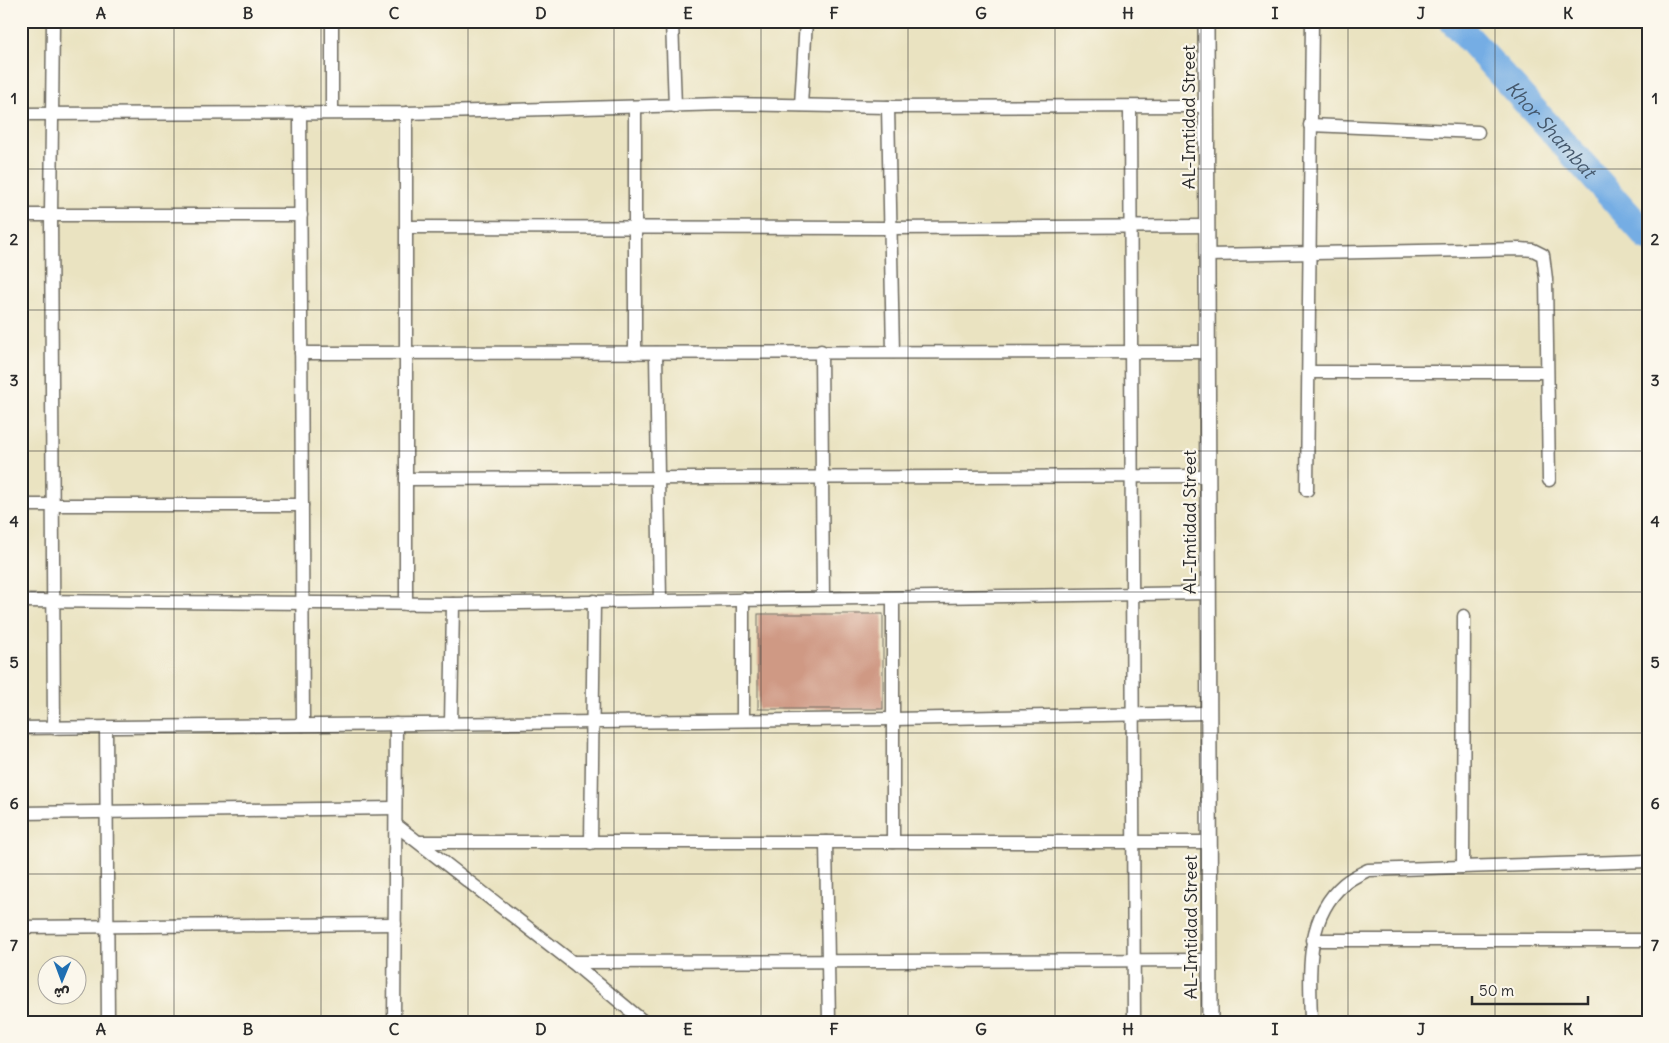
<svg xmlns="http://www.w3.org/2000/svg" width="1669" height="1043" font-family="Delius,'Playpen Sans Arabic',sans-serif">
<rect width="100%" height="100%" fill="#fbf7ec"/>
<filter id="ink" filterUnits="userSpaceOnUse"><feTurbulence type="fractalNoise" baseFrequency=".02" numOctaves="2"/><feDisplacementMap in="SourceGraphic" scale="10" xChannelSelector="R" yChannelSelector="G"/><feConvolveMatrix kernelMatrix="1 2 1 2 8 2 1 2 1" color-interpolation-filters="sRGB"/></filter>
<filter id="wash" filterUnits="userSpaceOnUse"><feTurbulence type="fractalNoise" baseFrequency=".0096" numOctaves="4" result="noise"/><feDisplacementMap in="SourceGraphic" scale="20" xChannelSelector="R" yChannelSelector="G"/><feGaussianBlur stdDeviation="1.12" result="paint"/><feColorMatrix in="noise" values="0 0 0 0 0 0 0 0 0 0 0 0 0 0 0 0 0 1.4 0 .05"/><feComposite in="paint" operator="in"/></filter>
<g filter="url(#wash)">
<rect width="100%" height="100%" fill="#eae3c1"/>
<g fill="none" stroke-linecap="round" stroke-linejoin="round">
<path stroke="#74ade4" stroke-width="28" id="s1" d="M 1453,21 L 1648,237"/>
</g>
<g id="blocks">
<rect fill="#cf9984" x="758" y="614" width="125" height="95"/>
</g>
</g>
<g filter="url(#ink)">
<use href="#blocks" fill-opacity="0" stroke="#6e6b60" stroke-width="1"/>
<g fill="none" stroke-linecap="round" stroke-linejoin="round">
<g stroke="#6e6b60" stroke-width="15">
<g id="minor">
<polyline points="53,21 51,215 54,728"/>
<polyline points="672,21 675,106"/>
<polyline points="801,105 806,21"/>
<polyline points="635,107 635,353"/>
<polyline points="888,107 893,352"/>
<polyline points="1130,107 1134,1022"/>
<polyline points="332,112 332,21"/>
<polyline points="300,113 303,725"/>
<polyline points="21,114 406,113 724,104 888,107 1207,106"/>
<polyline points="1310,125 1478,132"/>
<polyline points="21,215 301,215"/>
<polyline points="406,227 890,228 1207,226"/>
<polyline points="1207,255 1521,249 1533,250 1543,255 1546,279 1549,480"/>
<polyline points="821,351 823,598"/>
<polyline points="301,353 1207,352"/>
<polyline points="656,353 660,600"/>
<polyline points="1309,372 1546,372"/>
<polyline points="406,479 1208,476"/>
<polyline points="1307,490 1312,21"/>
<polyline points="21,505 302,505"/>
<polyline points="21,601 453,604 1208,593"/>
<polyline points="406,604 406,113"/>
<polyline points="743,720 743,599"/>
<polyline points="451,724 453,604"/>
<polyline points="106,727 108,1022"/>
<polyline points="21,728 893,719 1208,713"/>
<polyline points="21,813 395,808"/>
<polyline points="396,825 572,962 644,1022"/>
<polyline points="420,842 1209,842"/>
<polyline points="826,842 829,1022"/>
<polyline points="893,842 893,599"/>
<polyline points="591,843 594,601"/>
<polyline points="1463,867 1464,616"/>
<polyline points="21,927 395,924"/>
<polyline points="1312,940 1648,940"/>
<polyline points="572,962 1210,960"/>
<polyline points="394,1022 396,724"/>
<path d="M 1311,1022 C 1310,975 1304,918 1344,884 C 1351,878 1360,874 1368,870 L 1648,861"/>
</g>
</g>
<g stroke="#6e6b60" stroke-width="18">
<polyline id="tertiary" points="1206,21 1210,1022"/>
</g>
<use href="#minor" stroke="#fff" stroke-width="12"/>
<use href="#tertiary" stroke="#fff" stroke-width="15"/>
</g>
</g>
<path fill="none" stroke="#2b2b2b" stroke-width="1" stroke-opacity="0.55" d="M 174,21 L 174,1022M 321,21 L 321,1022M 468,21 L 468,1022M 614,21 L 614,1022M 761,21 L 761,1022M 908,21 L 908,1022M 1055,21 L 1055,1022M 1201,21 L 1201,1022M 1348,21 L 1348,1022M 1495,21 L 1495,1022M 21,169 L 1648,169M 21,310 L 1648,310M 21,451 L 1648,451M 21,592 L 1648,592M 21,733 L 1648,733M 21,874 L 1648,874"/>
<g text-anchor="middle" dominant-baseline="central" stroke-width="4.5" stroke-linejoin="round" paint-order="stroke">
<g font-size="18" fill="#2b2b2b" stroke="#fbf7ec">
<text transform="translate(1188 117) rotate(-90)">AL-Imtidad Street</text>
<text transform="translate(1189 522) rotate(-90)">AL-Imtidad Street</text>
<text transform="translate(1190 927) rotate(-90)">AL-Imtidad Street</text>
</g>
<g font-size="19" font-style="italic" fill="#45586c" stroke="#fbf7ec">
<text stroke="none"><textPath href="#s1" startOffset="146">Khor Shambat</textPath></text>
</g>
</g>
<rect width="1669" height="1043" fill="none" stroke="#fbf7ec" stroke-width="55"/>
<g transform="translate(62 980) rotate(181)"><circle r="24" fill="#fbf7ec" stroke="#a8a59f"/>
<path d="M0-4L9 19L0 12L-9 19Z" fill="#1f6fb2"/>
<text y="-8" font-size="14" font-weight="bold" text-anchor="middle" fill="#2b2b2b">ش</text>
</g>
<path d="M1472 996v8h116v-8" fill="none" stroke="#2b2b2b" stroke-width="2.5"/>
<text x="1479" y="996" font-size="15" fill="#2b2b2b" stroke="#fbf7ec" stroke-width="4" paint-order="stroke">50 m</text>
<rect x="28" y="28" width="1614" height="988" fill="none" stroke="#2b2b2b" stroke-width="2"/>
<g font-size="16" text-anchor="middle" font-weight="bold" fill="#2b2b2b">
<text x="101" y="19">A</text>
<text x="248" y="19">B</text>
<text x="394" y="19">C</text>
<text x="541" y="19">D</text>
<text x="688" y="19">E</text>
<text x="834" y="19">F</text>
<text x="981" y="19">G</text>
<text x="1128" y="19">H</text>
<text x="1275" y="19">I</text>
<text x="1421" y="19">J</text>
<text x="1568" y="19">K</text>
<text x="14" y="104">1</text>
<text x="1655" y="104">1</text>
<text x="14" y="245">2</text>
<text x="1655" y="245">2</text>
<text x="14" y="386">3</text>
<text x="1655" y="386">3</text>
<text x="14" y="527">4</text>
<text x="1655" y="527">4</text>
<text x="14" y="668">5</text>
<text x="1655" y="668">5</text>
<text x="14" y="809">6</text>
<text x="1655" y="809">6</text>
<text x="14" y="951">7</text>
<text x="1655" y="951">7</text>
<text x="101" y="1035">A</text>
<text x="248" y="1035">B</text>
<text x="394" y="1035">C</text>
<text x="541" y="1035">D</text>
<text x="688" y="1035">E</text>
<text x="834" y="1035">F</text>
<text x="981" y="1035">G</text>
<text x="1128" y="1035">H</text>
<text x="1275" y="1035">I</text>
<text x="1421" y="1035">J</text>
<text x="1568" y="1035">K</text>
</g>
</svg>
